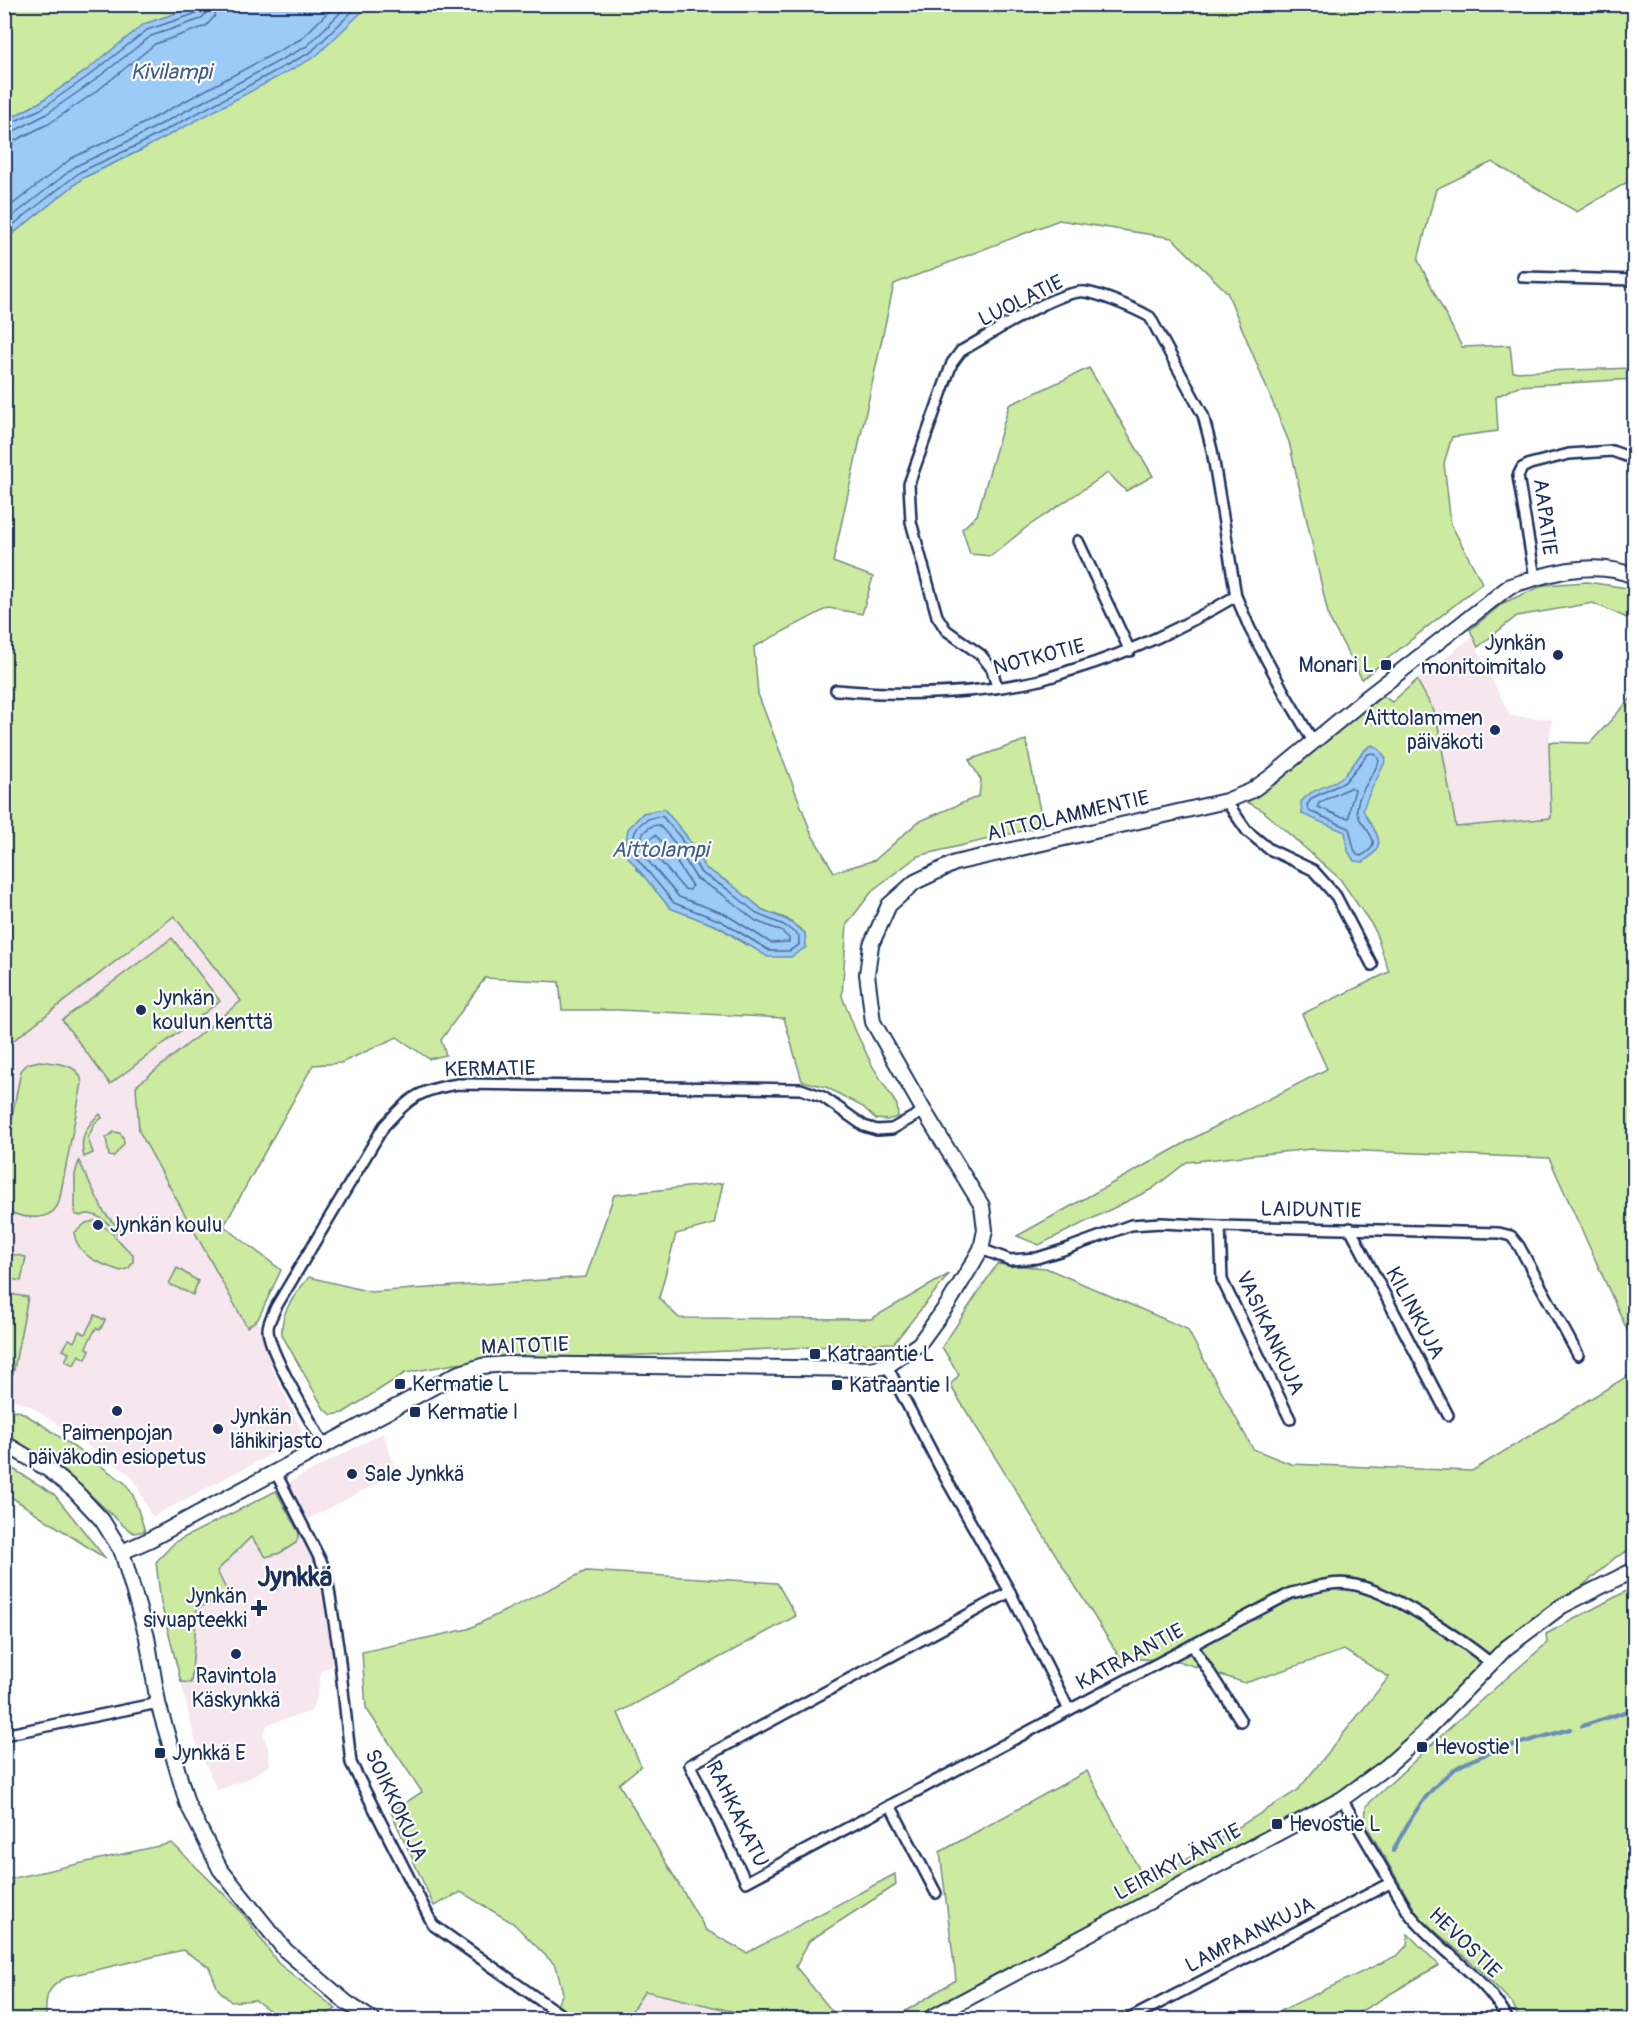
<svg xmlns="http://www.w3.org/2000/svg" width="1639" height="2024" font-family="Pangolin,sans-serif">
<rect width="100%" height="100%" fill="#fff"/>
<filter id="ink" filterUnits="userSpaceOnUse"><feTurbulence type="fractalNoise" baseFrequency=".0167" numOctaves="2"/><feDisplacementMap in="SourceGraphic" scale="12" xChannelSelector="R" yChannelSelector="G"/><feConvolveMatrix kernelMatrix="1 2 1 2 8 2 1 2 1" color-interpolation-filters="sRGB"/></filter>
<g filter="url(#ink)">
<g fill="#f6e6ee">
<polygon points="1472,637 1510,716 1552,719 1549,742 1551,818 1456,828 1436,715 1417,680"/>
<polygon points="174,916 241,1001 136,1086 247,1327 258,1319 263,1337 272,1357 272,1361 270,1365 302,1430 300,1436 292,1443 152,1517 137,1485 129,1474 29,1405 5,1397 4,1057 5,1052 14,1040"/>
<polygon points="383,1433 397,1473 308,1519 288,1483"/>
<polygon points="299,1533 321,1573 336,1664 321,1671 317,1698 310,1712 268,1724 263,1733 268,1748 270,1765 248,1779 217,1790 194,1737 181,1682 191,1682 197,1609 217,1572 252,1537 296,1543"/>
<polygon points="645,1991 765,2018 766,2019 626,2020"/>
</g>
<g fill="#cdeaa1" stroke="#748c80" stroke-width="1.5" fill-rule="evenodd">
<polygon points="5,5 200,5 83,73 37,104 5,121"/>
<path d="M 369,5 L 1634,5 L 1634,178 L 1577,212 L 1492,162 L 1436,189 L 1418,260 L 1462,347 L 1510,345 L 1513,372 L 1634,368 L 1634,379 L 1518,386 L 1496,397 L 1498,431 L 1452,437 L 1444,463 L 1451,524 L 1482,583 L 1362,679 L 1329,618 L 1289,442 L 1227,292 L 1172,238 L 1059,220 L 894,284 L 833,562 L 873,577 L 862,614 L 828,608 L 754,647 L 758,694 L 812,835 L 834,872 L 875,860 L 918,822 L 979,796 L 981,780 L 969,760 L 1026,740 L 1043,826 L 918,856 L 874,889 L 847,924 L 842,996 L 856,1032 L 873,1067 L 897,1105 L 898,1117 L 887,1120 L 876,1119 L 863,1107 L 826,1087 L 802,1081 L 784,1018 L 618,1010 L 562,1010 L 559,982 L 485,978 L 441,1040 L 446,1055 L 429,1059 L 397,1037 L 341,1063 L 313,1065 L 224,1226 L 281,1270 L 258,1319 L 247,1327 L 139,1131 L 136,1086 L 241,1001 L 174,916 L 14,1040 L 5,1052 L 5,1057 L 5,240 L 83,178 L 141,150 L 352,20 ZM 685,834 L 705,868 L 731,884 L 763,910 L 787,919 L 805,933 L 806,947 L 746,945 L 719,927 L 692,916 L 655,888 L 636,868 Z"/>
<polygon points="1089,368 1153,476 1126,491 1108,473 1027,527 991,556 970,554 962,529 977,515 1009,405"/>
<polygon points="1587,582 1634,589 1634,621 1593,603 1517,616 1478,647 1470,630 1503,603 1544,585"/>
<polygon points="1417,680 1436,715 1456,827 1551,818 1549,742 1590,743 1634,695 1634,1345 1549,1158 1311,1149 1187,1162 1152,1189 1039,1245 1017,1236 1203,1133 1327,1069 1302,1014 1389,972 1374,928 1340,879 1262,810 1245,801 1383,696 1392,702"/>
<polygon points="172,938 220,1001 110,1084 62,1020"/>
<path d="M 39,1061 C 55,1063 80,1063 82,1083 L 59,1202 C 51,1224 21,1218 5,1210 L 5,1152 L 21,1071 L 27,1064 Z"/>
<path d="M 100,1114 L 102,1118 L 95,1123 L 88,1138 L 93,1153 L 84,1157 C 79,1139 86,1125 100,1114 Z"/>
<path d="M 114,1132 C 121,1132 124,1136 124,1144 L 113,1157 L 109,1156 L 106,1138 Z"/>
<path d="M 79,1161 L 104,1212 L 120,1230 L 117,1234 C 109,1223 94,1209 80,1216 L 75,1214 L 75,1174 Z"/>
<path d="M 723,1183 L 714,1224 L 676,1234 L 659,1298 L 679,1318 L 871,1319 L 949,1274 L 894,1343 L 455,1364 L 405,1373 L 343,1413 L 332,1415 L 324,1409 L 282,1335 C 280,1312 295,1294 309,1277 L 371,1292 L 586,1277 L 614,1195 Z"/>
<path d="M 94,1221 C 111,1227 118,1243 133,1254 L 133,1262 L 129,1268 L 121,1271 C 100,1264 78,1257 74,1233 L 86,1223 Z"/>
<polygon points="5,1253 26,1257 21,1281 5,1278"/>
<polygon points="997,1264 1046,1268 1187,1329 1253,1449 1291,1464 1472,1471 1634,1372 1634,1548 1616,1557 1341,1795 915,2019 891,2020 956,1980 940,1852 1087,1771 1147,1884 1298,1790 1389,1677 1344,1650 1245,1683 1178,1661 1120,1658 950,1385 959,1375 942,1347"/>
<polygon points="177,1268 198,1281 193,1295 169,1284"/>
<polygon points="4,1293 28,1297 13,1374 5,1372"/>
<polygon points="95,1315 105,1320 100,1330 96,1328 86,1347 90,1350 86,1359 79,1355 74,1365 65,1361 69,1353 63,1350 69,1339 74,1342 79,1331 85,1334"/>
<polygon points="4,1407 21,1412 41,1424 125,1483 133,1495 145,1531 134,1533 126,1528 67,1473 5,1434"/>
<polygon points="5,1464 54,1494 106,1559 5,1493"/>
<polygon points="276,1491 299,1533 296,1543 280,1553 266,1557 251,1537 217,1571 228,1593 197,1609 191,1683 181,1682 161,1603 156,1562 175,1542"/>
<polygon points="586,1571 777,1583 796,1616 618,1713 641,1766 619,1784 706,1930 747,1953 895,1874 896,1885 809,1941 796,1967 832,2011 843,2019 766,2019 645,1991 626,2019 583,2019 557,2005 563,1993 556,1966 513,1923 461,1892 434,1906 391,1812 422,1792 366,1708 362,1652 468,1629"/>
<polygon points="1634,1587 1634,2019 1519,2019 1512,2003 1480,1970 1419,1917 1365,1823 1366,1806 1456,1722 1547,1643 1546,1634"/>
<path d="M 172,1843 L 242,1912 L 278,1963 L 336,2009 L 320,2018 L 281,2019 L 255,2000 L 231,2002 L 218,1989 L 209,1967 L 183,1950 L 69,1976 C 46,1987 45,1996 46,2019 L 5,2019 L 5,1880 Z"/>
<polygon points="1408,1934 1439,1965 1348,2019 1263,2019 1398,1955 1407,1945"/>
</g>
<g fill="#9ccbf7" stroke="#688dba" stroke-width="1.5">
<polygon points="200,5 369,5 315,57 141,150 83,178 5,240 5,121 37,104 83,73 144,24"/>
<path d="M 1372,745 L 1380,750 L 1386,759 C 1379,777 1368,792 1363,810 C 1374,833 1392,843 1363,862 L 1354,861 L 1348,851 L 1345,832 L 1302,814 L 1301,802 C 1311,788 1328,788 1342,777 C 1354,768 1358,752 1372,745 Z"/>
<polygon points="664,809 685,834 705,868 731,884 763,910 787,920 805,933 806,947 791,957 768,957 719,927 670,908 624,852 628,829 643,813"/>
</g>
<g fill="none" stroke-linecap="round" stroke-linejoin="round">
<g stroke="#4f6d9b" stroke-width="1.5">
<polyline points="4,126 41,109 87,77 147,30 197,13 200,9 201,4"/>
<polyline points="4,133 12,132 45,115 91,83 151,36 201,19 207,12 208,4"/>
<polyline points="4,142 16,140 50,123 97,91 155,44 206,26 215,16 217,4"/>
<polyline points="4,211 72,158 131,130 301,39 336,4"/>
<polyline points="4,223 76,166 135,138 307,46 349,4"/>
<polyline points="4,232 80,172 138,145 311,52 360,4"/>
<path d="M 1372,753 L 1376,755 L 1379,761 C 1373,777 1358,792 1357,809 C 1356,827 1391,841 1361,856 L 1357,855 L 1354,849 L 1349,828 L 1309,811 L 1307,805 L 1312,798 L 1345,782 L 1368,754 Z"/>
<polygon points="1351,787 1355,790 1350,807 1349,818 1339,816 1318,807 1319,803"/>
<path d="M 662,816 L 680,837 L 701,873 L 727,889 L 759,915 L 784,925 L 799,936 L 799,945 L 789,951 L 770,951 L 721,921 L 674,903 L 630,850 C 634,829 639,818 662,816 Z"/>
<path d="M 659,825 L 674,842 L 696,878 L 723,895 L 756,921 L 781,931 L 789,938 L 789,942 L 771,943 L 725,914 L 679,897 L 638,849 C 640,836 645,825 659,825 Z"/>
<polygon points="655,835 667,847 692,886 690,890 684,889 648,847 649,840"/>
</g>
<g stroke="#688dba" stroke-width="4">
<polyline points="1582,1726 1634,1709"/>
<path d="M 1393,1851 C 1408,1822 1425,1792 1451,1772 C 1475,1753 1538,1739 1570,1729"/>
</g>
<g stroke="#1b2f5e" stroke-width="14">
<g id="street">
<polyline points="1523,277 1634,280"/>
<polyline points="1078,541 1130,651"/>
<polyline points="1535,578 1518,476 1522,468 1530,464 1569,454 1612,451 1634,459"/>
<path d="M 997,687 L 992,669 L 981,655 L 946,630 L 937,616 L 911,522 L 909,484 L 952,363 L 961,351 C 987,337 1058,289 1085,292 C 1101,294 1136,309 1150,317 L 1203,415 L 1212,450 L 1236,596 L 1250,629 L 1285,694 L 1314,743"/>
<path d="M 836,690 C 902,696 971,695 1036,681 C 1049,678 1062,673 1075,669 C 1134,651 1183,627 1236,596"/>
<polyline points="1226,801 1247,831 1269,849 1313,870 1336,896 1372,965"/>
<polyline points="1220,1226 1222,1280 1290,1419"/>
<polyline points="1350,1228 1448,1415"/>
<polyline points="981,1249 1010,1260 1037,1258 1063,1250 1131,1225 1161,1223 1220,1226 1499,1233 1511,1236 1519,1246 1578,1355"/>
<path d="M 887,1366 L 945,1477 L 1010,1592 L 1069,1710 L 1291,1593 C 1310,1589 1330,1581 1350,1584 C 1391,1590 1458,1637 1491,1663"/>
<path d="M 324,1446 C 312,1422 268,1352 268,1329 C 268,1322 273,1314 276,1307 L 384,1126 C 411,1097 418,1090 458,1084 L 801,1089 L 823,1097 L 864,1126 L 877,1130 L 892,1129 L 924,1111"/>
<polyline points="276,1473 326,1571 339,1653 351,1763 433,1925 568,2020"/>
<polyline points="1010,1592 690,1765 746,1882 1069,1710"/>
<polyline points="1192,1645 1241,1721"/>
<polyline points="4,1735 158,1703"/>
<path d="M 1342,1799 L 1408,1912 C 1438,1951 1485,1975 1508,2020"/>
<polyline points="890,1805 936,1893"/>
<polyline points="1127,2020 1390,1883"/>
</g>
</g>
<g stroke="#1b2f5e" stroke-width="18">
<g id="secondary">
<polyline points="4,1443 49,1470 75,1491 102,1520 122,1552 147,1637 158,1703 187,1803 220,1869 285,1950 347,2003 373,2020"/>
<path d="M 122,1552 L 149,1540 L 457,1374 L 482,1366 L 507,1364 L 870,1369 L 887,1366 L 919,1344 L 948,1304 L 973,1263 L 981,1249 L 985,1230 L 982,1206 L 924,1111 L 873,1022 L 867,974 L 871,945 L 889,905 L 915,882 L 955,863 L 1226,801 L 1251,791 L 1272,776 L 1369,696 L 1510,586 C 1549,573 1595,559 1634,576"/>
<polyline points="927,2020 1342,1799 1386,1767 1422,1735 1506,1648 1562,1606 1634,1570"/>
</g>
</g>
<use href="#street" stroke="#fff" stroke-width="9"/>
<use href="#secondary" stroke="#fff" stroke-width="14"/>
</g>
</g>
<g fill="#1b2f5e" stroke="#fff" stroke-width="2">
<circle cx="1558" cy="655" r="6"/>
<rect x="1380" y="659" width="12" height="12" rx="3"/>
<circle cx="1495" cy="730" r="6"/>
<circle cx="141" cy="1010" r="6"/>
<circle cx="98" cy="1225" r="6"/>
<rect x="809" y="1348" width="12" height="12" rx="3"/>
<rect x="394" y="1378" width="12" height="12" rx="3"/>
<rect x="831" y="1379" width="12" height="12" rx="3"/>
<circle cx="117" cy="1411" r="6"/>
<rect x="409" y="1406" width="12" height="12" rx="3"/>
<circle cx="218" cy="1429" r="6"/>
<circle cx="352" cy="1474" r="6"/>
<path d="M256 1599h6v6h6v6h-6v6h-6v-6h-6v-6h6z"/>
<circle cx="236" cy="1654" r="6"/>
<rect x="1416" y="1741" width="12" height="12" rx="3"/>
<rect x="154" y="1747" width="12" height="12" rx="3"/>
<rect x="1271" y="1818" width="12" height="12" rx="3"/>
</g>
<g text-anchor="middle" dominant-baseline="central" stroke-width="4.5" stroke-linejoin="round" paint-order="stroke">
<g font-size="21" fill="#1b2f5e" stroke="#fff">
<text transform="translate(1021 301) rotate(-26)">LUOLATIE</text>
<text transform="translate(1545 517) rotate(83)">AAPATIE</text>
<text transform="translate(1039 657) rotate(-14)">NOTKOTIE</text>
<text transform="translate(1068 816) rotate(-13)">AITTOLAMMENTIE</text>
<text transform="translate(490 1069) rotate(-1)">KERMATIE</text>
<text transform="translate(1311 1210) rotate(1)">LAIDUNTIE</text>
<text transform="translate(1415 1313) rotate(62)">KILINKUJA</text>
<text transform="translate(1270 1333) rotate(65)">VASIKANKUJA</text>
<text transform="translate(525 1346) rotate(-2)">MAITOTIE</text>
<text transform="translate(1130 1657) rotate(-28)">KATRAANTIE</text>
<text transform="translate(396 1805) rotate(65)">SOIKKOKUJA</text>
<text transform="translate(737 1814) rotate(64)">RAHKAKATU</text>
<text transform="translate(1178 1862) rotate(-28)">LEIRIKYLÄNTIE</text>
<text transform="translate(1250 1935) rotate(-27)">LAMPAANKUJA</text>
<text transform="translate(1465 1943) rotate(44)">HEVOSTIE</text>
</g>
<g font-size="21" fill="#1b2f5e" stroke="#fff" text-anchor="start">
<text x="1546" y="643" text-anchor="end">Jynkän<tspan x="1546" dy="24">monitoimitalo</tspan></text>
<text x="1374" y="665" text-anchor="end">Monari L</text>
<text x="1483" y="718" text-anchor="end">Aittolammen<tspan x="1483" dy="24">päiväkoti</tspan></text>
<text x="153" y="998">Jynkän<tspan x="153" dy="24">koulun kenttä</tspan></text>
<text x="110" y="1225">Jynkän koulu</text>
<text x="827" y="1354">Katraantie L</text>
<text x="412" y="1384">Kermatie L</text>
<text x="849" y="1385">Katraantie I</text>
<text x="427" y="1412">Kermatie I</text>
<text x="230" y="1417">Jynkän<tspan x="230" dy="24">lähikirjasto</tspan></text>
<text x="117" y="1433" text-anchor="middle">Paimenpojan<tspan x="117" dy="24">päiväkodin esiopetus</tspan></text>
<text x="364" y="1474">Sale Jynkkä</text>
<text x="247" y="1596" text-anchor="end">Jynkän<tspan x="247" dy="24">sivuapteekki</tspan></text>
<text x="236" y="1676" text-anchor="middle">Ravintola<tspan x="236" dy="24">Käskynkkä</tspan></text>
<text x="1434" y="1747">Hevostie I</text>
<text x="172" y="1753">Jynkkä E</text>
<text x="1289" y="1824">Hevostie L</text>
</g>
<g font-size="22" font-style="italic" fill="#425e8c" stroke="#fff">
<text x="171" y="72">Kivilampi</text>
<text x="660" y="850">Aittolampi</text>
</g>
<g font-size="27" font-weight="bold" fill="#1b2f5e" stroke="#fff">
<text x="295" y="1577">Jynkkä</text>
</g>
</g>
<rect width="1639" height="2024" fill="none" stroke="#fff" stroke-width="24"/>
<rect x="12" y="12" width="1615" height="2000" fill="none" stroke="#1b2f5e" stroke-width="2" filter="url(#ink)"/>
</svg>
